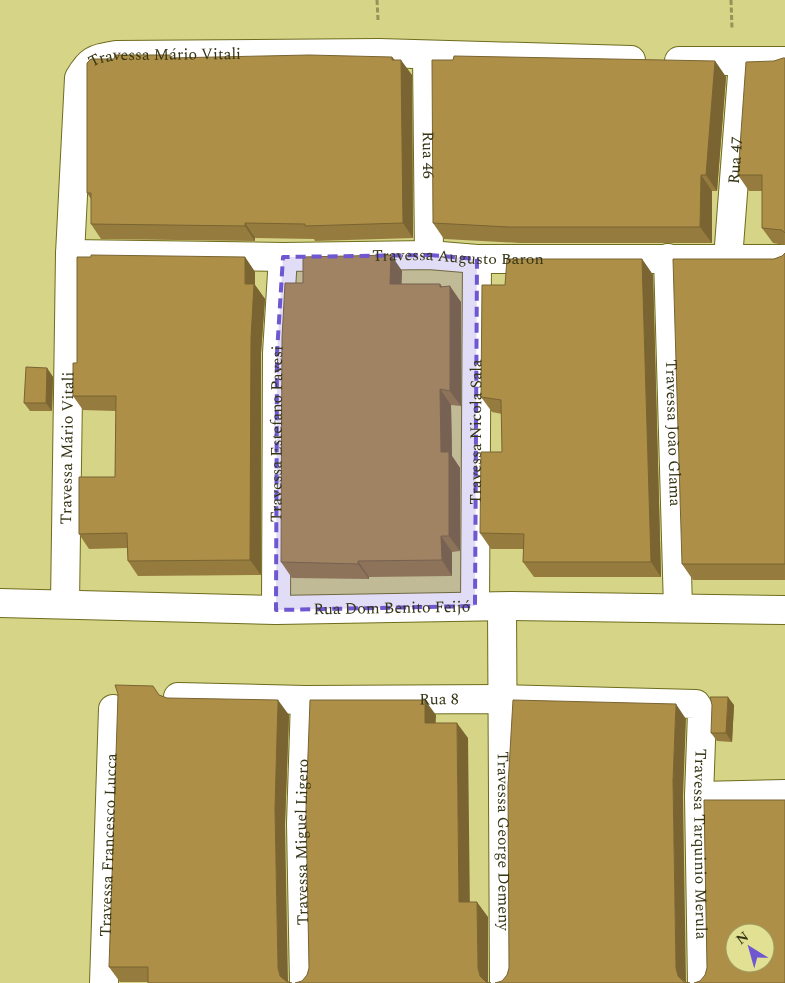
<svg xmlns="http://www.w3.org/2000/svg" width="785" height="983" font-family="Spectral,serif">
<rect width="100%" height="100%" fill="#d5d487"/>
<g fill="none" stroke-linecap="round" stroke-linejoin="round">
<g stroke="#6f6c1d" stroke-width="30">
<g id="street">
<path id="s1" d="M 427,55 L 429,255"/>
<polyline points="679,61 785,61"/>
<path id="s2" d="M 70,254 L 283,257 L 429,255 L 477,259 L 785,259"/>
<path id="s3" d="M 668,258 L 678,608"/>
<path id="s4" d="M 728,259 L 743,62"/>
<path id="s5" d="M 0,603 L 276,610 L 512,606 L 785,610"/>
<path id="s6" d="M 65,603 L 70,254 L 79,78 C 90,59 94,59 116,55 L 379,53 L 631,60"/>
<path id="s7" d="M 475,606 L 477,259"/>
<path id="s8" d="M 502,607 L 504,983"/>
<path id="s9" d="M 276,610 L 277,353 L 283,257"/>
<path id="s10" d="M 178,697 L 305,700 L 502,699 L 696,704 L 702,713 L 699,796 L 702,983"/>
<polyline points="699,796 785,794"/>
<path id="s11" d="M 104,983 L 113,709"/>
<path id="s12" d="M 304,983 L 301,824 L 305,700"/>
</g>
</g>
<g stroke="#949358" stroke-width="3" stroke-dasharray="5 2.5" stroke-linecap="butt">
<polyline points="377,0 378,20"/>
<polyline points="731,0 732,29"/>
</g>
<use href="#street" stroke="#fff" stroke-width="28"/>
</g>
<g fill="#957b3d">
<polygon points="170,55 172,58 392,57 395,60 412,75 413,238 315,241 314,239 255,238 255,241 101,239 91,224 91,199 87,193 114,59"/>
<polygon points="785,58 785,245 773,243 762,228 762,191 749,191 738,175 774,61"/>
<polygon points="715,61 726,77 717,191 712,191 712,243 520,243 444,239 433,223"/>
<polygon points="785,253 785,580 693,580 682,564 774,259 782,256"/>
<polygon points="391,255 402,271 401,284 440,284 442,287 461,302 461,406 451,405 452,456 460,468 460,551 452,552 452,576 369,577 369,579 292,578 281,562 303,283"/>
<polygon points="245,257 255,272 255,285 265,299 261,353 261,575 138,576 128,561 127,548 89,549 79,534 115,477 116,411 83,410 73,396 77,363"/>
<polygon points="642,259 653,275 661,577 534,577 523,562 524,549 491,549 480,533 502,452 502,414 492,412 481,397 505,285"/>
<polygon points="47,368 53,377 52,411 30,411 24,403"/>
<polygon points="159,695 167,698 289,715 285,824 148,982 120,982 109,967"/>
<polygon points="734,705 732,742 717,741 711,733"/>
</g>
<g fill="#796432">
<polygon points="392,57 401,69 401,60 412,75 413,238 403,223"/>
<polygon points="715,61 726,77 717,191 706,175"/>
<polygon points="701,175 712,191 712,243 700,227"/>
<polygon points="245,223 255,238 255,241 245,226"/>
<polygon points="391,255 402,271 401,300 390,284"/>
<polygon points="245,257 255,272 255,285 265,299 261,353 261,575 250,560"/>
<polygon points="642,259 653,275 661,577 651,562"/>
<polygon points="440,284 450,299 450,286 461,302 461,406 450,391"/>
<polygon points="47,368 53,377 52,411 46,403"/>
<polygon points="440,389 451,405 452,456 460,468 460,551 449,536 441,452"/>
<polygon points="441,536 452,552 452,576 442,560"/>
<polygon points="358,561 369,577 369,579 358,564"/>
<polygon points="728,697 734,705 732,742 726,733"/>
<polygon points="278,700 289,715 285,824 288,983 285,983 280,976 278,968 275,809"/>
<polygon points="425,700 436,715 435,738 425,723"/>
<polygon points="676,704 686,719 683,796 686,983 678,976 676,968 673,781"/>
<polygon points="457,723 468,738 470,917 459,902"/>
<polygon points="477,902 488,917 488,983 485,983 480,976 478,968"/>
</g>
<g fill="#ad8f47" stroke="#796432" fill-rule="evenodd">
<polygon points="115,55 170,55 170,58 309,55 392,57 392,60 401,60 403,223 305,226 305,224 245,223 245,226 91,224 91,193 87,193 87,63 91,59 114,59"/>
<polygon points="454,56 715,61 706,175 701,175 700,227 509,227 433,223 432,60 453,60"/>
<polygon points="783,58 785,58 785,233 782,230 762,228 762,175 738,175 746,62 774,61"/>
<polygon points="785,253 785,564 682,564 673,259 774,259 782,256"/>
<polygon points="91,255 245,257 245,284 254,284 251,338 250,560 128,561 127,533 79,534 79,477 115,477 116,396 73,396 73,363 77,363 77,257 91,257"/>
<polygon points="391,255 390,284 440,284 440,287 450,286 450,391 440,389 441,452 449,452 449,536 441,536 442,560 358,561 358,564 281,562 282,338 285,283 303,283 303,257"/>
<polygon points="507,259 642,259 651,562 523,562 524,534 480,533 481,452 502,452 501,400 481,397 482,285 505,285"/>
<polygon points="26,367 47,368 46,403 24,403"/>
<polygon points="115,685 153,686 159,695 167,698 278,700 275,809 278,968 280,976 286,981 292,983 148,983 148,967 109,967 118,694"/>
<polygon points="710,697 728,697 726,733 711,733 712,705"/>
<polygon points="310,700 425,700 425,723 457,723 459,902 477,902 478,968 480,976 486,982 491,983 295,983 302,981 307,975 309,968 306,809"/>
<polygon points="513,700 676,704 673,781 676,968 678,976 684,982 690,983 495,983 502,981 507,975 509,968 508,786"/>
<path d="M 704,800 L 785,800 L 785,983 L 694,983 L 700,981 L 705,975 L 707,968 ZM 735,933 L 765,933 L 765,963 L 735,963 Z"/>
</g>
<path fill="#6e57d1" fill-opacity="0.2" stroke="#6e57d1" stroke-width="4" stroke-dasharray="10 6" stroke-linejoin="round" d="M 429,255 L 477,259 L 475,606 L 276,610 L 277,353 L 283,257 Z"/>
<g text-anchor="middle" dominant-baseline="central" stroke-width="4" stroke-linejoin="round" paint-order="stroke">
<g font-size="16" fill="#363515" stroke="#e2e193">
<text stroke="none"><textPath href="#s6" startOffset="620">Travessa Mário Vitali</textPath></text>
<text stroke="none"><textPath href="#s1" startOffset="100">Rua 46</textPath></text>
<text stroke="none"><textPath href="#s4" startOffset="99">Rua 47</textPath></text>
<text stroke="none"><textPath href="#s2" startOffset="388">Travessa Augusto Baron</textPath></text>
<text stroke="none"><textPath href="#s9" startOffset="176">Travessa Estefano Pavesi</textPath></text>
<text stroke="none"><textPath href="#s7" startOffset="174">Travessa Nicola Sala</textPath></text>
<text stroke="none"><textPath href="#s3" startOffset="175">Travessa João Glama</textPath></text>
<text stroke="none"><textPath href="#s6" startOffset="155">Travessa Mário Vitali</textPath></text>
<text stroke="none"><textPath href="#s5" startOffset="392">Rua Dom Benito Feijó</textPath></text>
<text stroke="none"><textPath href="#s10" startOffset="261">Rua 8</textPath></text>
<text stroke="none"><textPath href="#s12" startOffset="141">Travessa Miguel Ligero</textPath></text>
<text stroke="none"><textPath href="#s8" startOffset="234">Travessa George Demeny</textPath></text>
<text stroke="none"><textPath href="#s10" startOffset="660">Travessa Tarquinio Merula</textPath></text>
<text stroke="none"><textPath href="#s11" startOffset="138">Travessa Francesco Lucca</textPath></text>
</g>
</g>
<g transform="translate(750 948) rotate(323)"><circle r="24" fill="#e2e193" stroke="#9d9c61"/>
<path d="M0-4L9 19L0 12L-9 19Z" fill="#6e57d1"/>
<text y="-8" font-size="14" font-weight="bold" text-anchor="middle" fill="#363515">N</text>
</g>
</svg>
